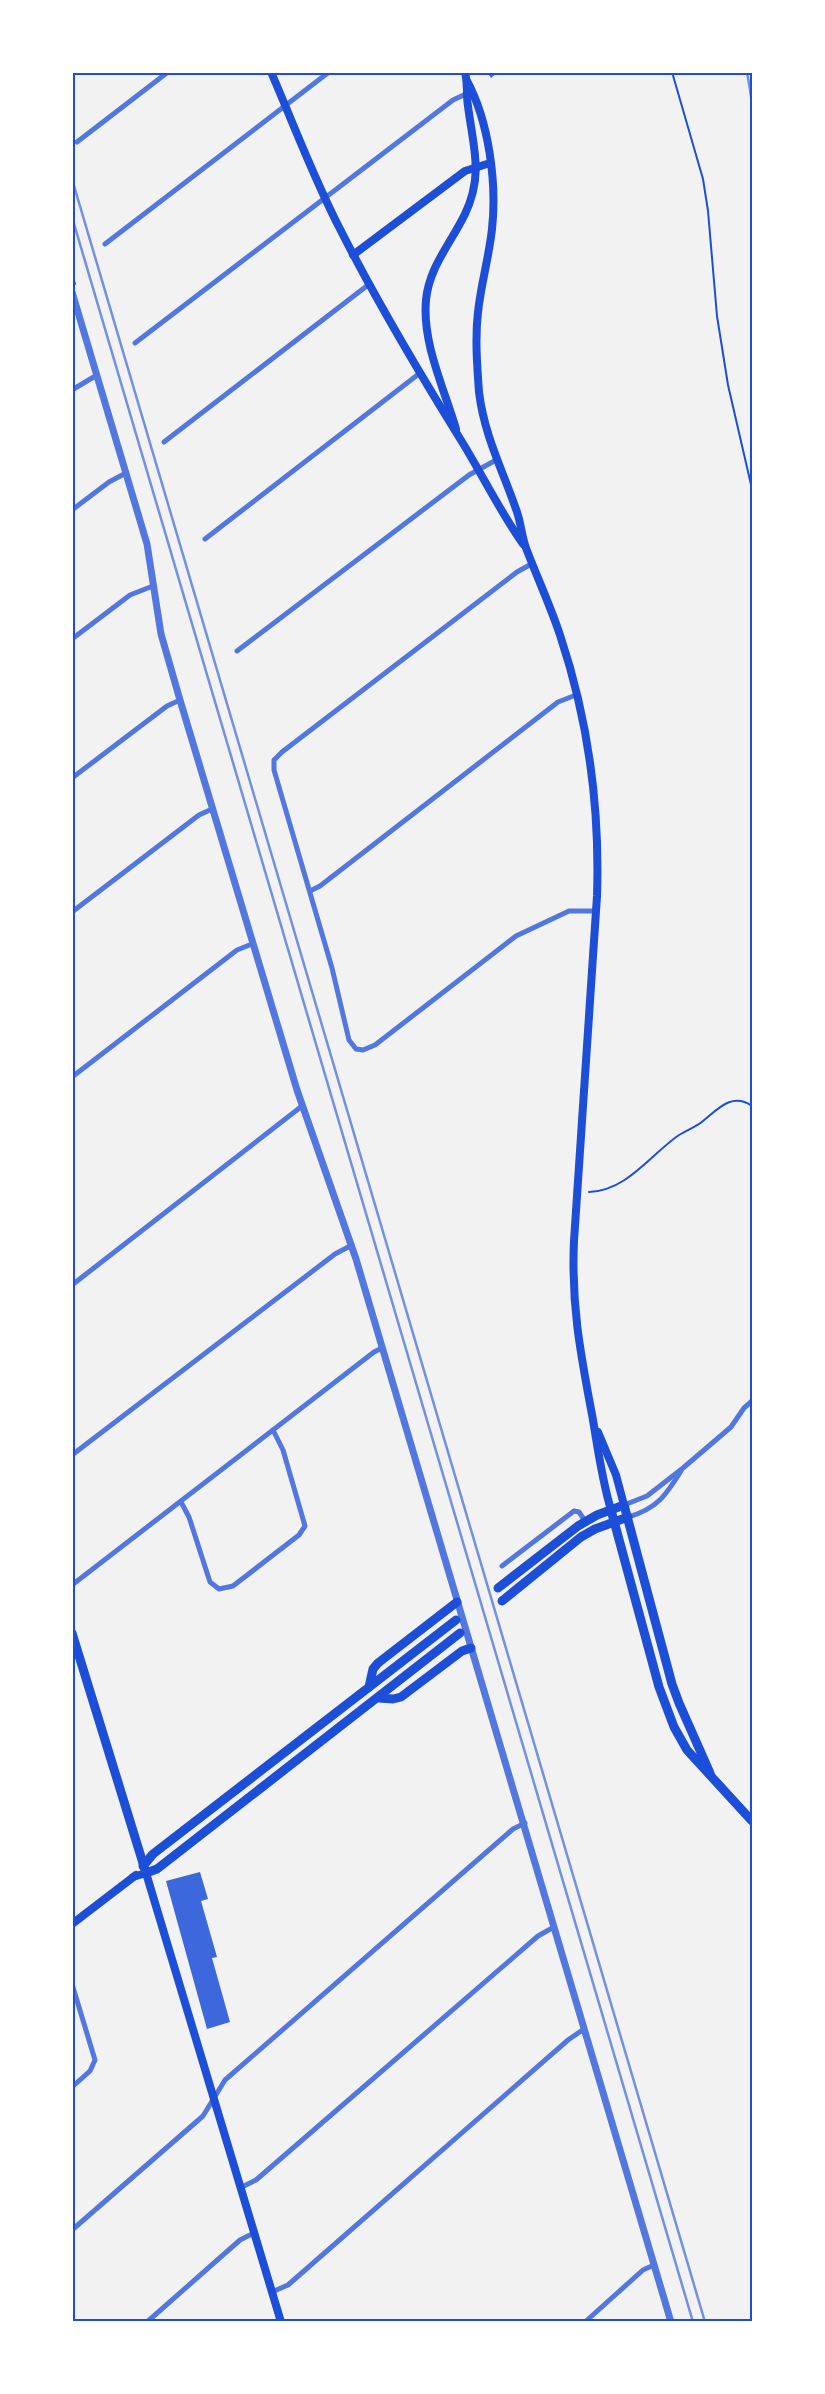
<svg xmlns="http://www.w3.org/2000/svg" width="825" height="2394" font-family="'Open Sans',sans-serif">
<rect width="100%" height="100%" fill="#f2f2f2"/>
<g fill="#3d67dc">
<polygon points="487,72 498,72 491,78"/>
<polygon points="200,1872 208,1899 201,1901 217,1957 212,1958 230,2022 207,2029 166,1881"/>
</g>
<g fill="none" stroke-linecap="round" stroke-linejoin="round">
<g stroke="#1d4ed8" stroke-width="2">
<polyline points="672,72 703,179 708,211 717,316 728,385 752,489"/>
<polyline points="72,274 75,284"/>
<path d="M 589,1192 C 627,1191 651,1154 679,1135 C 687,1130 696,1127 703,1121 C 718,1109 732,1092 752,1106"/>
</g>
<g stroke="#5277de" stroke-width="5">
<polyline points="77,142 168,72"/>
<polyline points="105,244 329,72"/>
<polyline points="135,343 453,100 468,93"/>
<polyline points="72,390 97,375"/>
<polyline points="164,442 368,285"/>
<polyline points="72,510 109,482 126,473"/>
<polyline points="205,539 420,373"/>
<polyline points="533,563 517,572 282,752 274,760 274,770 332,968 349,1040 356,1049 363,1050 375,1045 516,936 569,911 596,911"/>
<polyline points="72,639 130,595 153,586"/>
<polyline points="237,651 469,475 496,460"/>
<polyline points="72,778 167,706 180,700"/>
<polyline points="310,891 320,886 558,702 576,695"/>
<polyline points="72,912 199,815 212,809"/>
<polyline points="72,1077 237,950 252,944"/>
<polyline points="72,1285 302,1106"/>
<polyline points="72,1455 335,1254 352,1245"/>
<polyline points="181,1502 189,1517 210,1582 219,1589 233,1586 299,1535 305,1526 283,1450 273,1430"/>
<polyline points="624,1505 647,1496 683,1468 731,1427 744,1408 752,1401"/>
<path d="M 628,1517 C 657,1509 666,1495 681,1471"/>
<polyline points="502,1566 574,1511 579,1512 585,1521"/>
<polyline points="72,1585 374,1352 382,1348"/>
<polyline points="72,1984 95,2060 90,2071 72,2087"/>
<polyline points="240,2188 256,2180 538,1936 554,1927"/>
<polyline points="72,2230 203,2116 225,2080 513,1829 525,1823"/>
<polyline points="272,2292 288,2285 568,2040 584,2029"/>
<polyline points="147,2322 240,2240 254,2233"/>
<polyline points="585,2322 643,2270 654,2265"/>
</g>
<polyline stroke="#5277de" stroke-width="7" points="72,292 147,544 161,634 180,700 297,1090 356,1259 671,2322"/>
<g stroke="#1d4ed8" stroke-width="8">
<path d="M 271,72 C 294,125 314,179 340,229 C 376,300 417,369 459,437 C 481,472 499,510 523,544"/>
<path d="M 467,81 C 489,122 497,183 492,229 C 489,257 481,284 478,312 C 475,338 477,365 479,392 C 484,435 503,471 517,512 C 521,524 522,537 526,548 C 537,577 550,605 560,635 C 588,719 600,807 597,896 L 574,1241 C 571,1307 581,1356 593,1420 C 598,1450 602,1480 611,1510"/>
<polyline points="353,255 465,171 490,163"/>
<path d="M 456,429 C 444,388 422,343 426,300 C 429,267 451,243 465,214 C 484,174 473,147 468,106 C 466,95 468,84 465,72"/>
<polyline points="598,1432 616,1475 624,1505"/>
<polyline points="133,1877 146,1873 281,2322"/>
<polyline points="72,1924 136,1875"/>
</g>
<g stroke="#1d4ed8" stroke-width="9">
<polyline points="611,1510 659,1687 674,1727 687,1750 752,1821"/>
<polyline points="498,1588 578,1526 597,1515 624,1505 672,1684 679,1703 710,1773"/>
<polyline points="502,1601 581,1537 595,1529 628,1517"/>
<polyline points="72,1633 146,1873 157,1869 460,1633"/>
<polyline points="369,1687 373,1669 378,1663 457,1602"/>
<polyline points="379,1698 393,1699 401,1697 462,1651 471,1648"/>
<polyline points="143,1866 153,1854 456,1620"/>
</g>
<g stroke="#7290e2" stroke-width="2.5">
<polyline points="747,72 752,102"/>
<polyline points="72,179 705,2322"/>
<polyline points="72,217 693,2322"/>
</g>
</g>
<rect width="825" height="2394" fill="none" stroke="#ffffff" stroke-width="148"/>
<rect x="74" y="74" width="677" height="2246" fill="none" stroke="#1d4ed8" stroke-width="2"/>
</svg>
